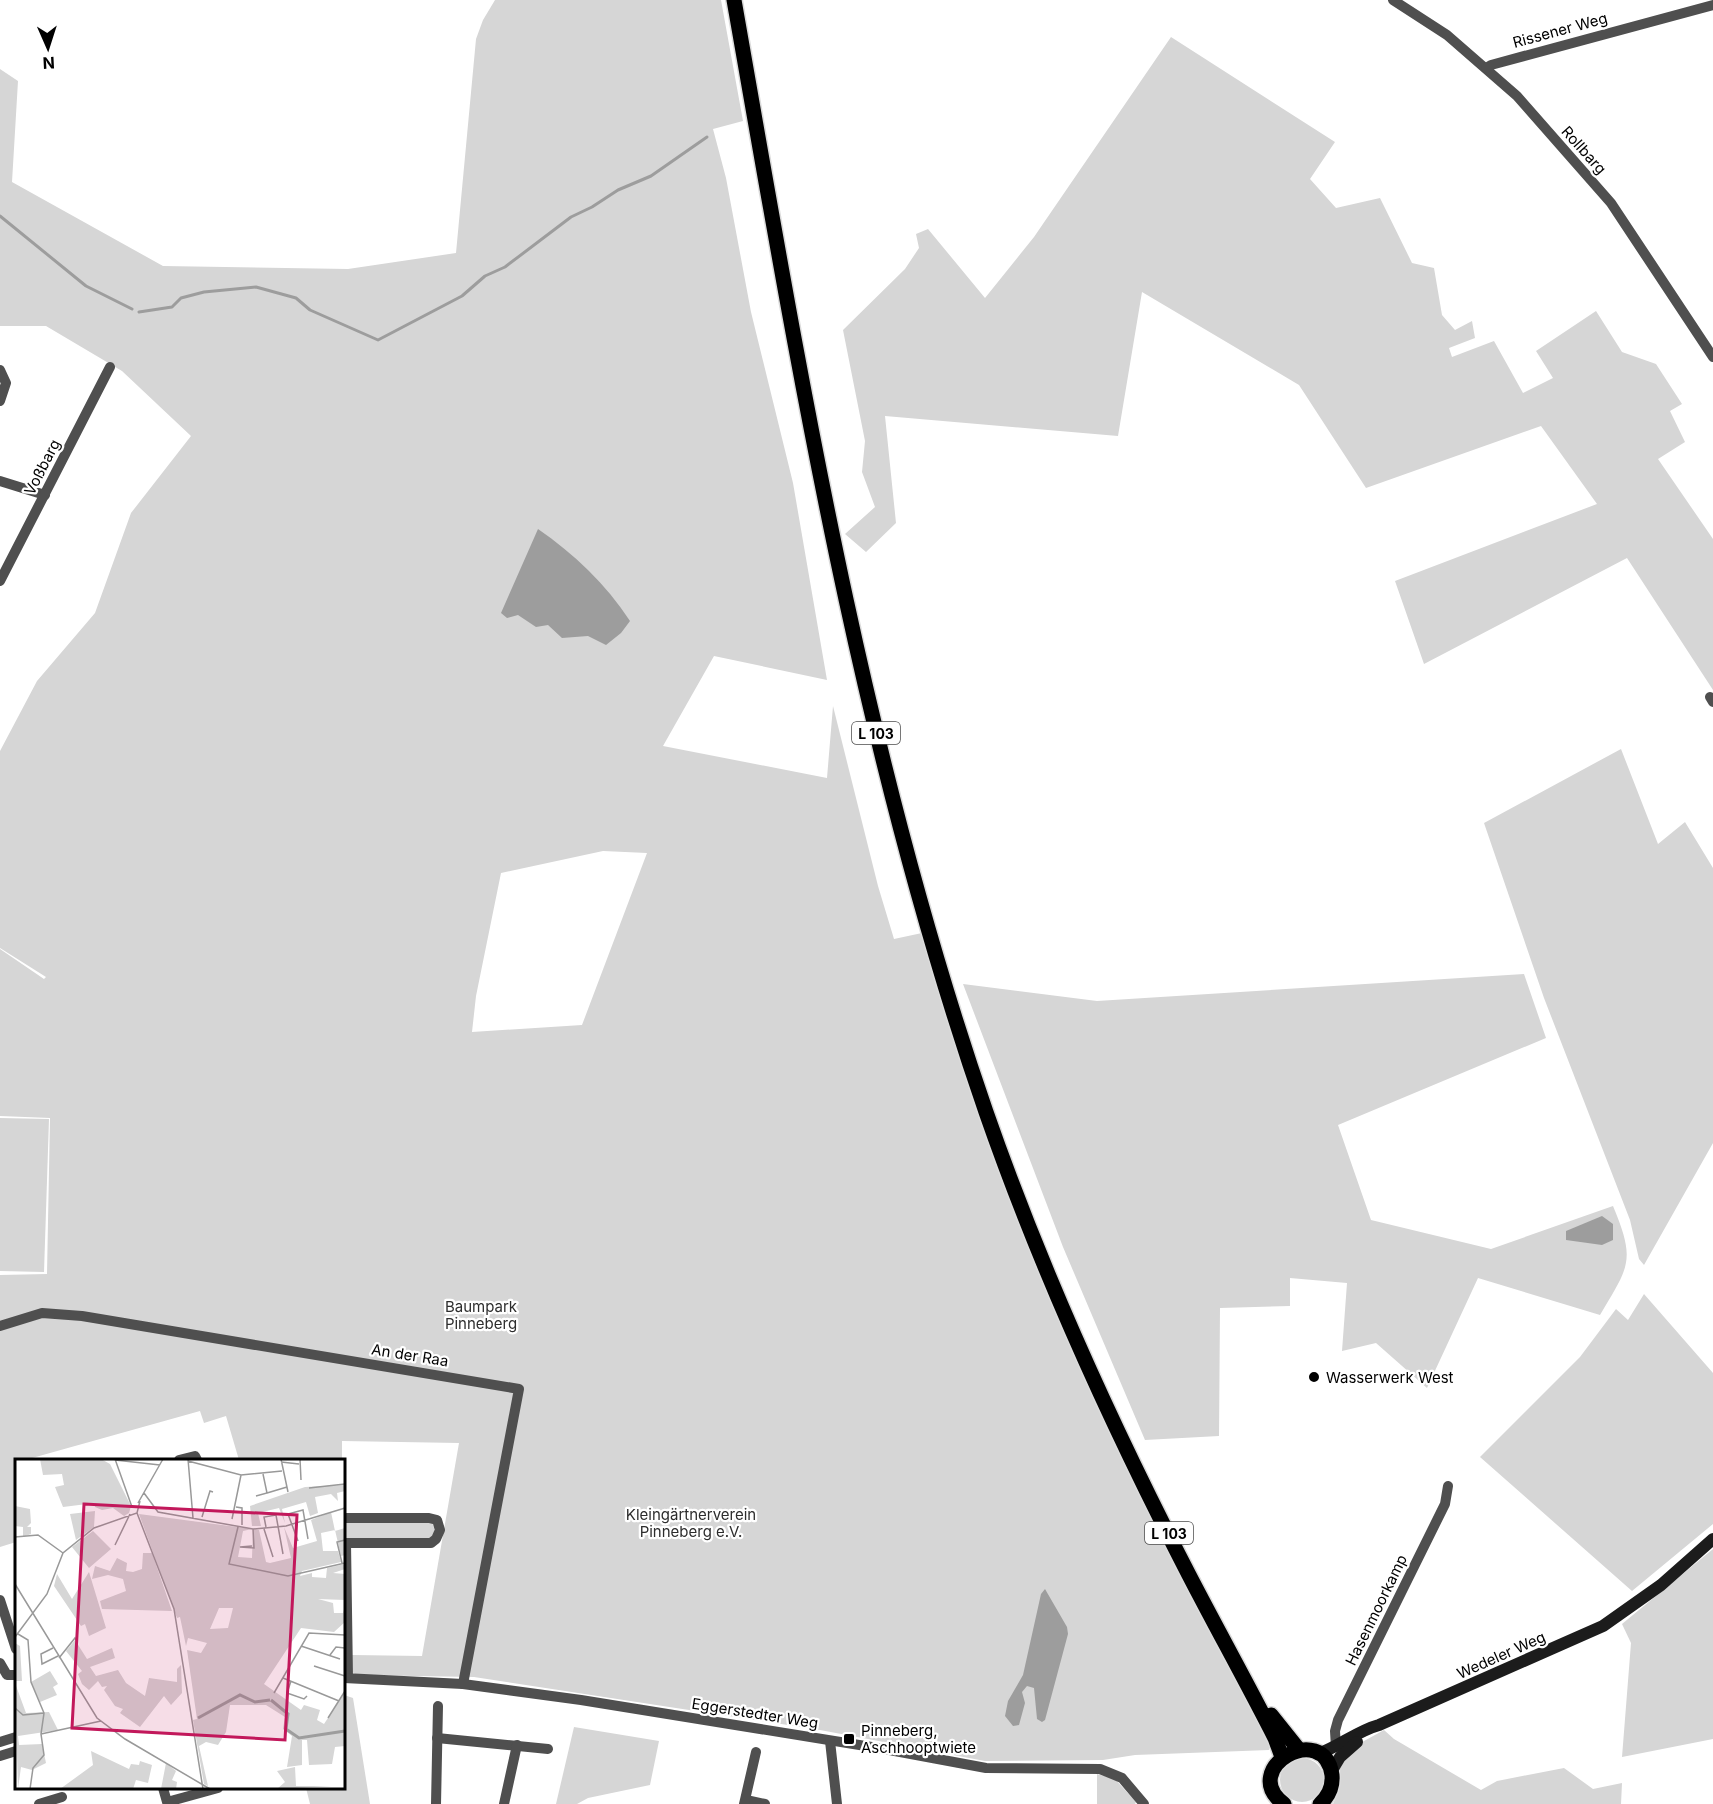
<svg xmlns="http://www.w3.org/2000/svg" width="1713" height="1804" font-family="Inter,sans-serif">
<rect width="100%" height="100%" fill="#fff"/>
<g fill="#d6d6d6" fill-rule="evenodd">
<path d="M 495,0 L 721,0 L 743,121 L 713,129 L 726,178 L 751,312 L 793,483 L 827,680 L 714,656 L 663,746 L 827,778 L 833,706 L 878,886 L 894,939 L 922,933 L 980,1114 L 1008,1188 L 1269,1736 L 1269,1750 L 1135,1755 L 1103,1760 L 985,1761 L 820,1730 L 474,1677 L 357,1675 L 352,1672 L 352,1655 L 422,1656 L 459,1443 L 342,1441 L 342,1460 L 239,1460 L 226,1416 L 204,1423 L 200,1411 L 25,1460 L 16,1460 L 16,1542 L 0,1547 L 0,1275 L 47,1274 L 50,1118 L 0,1116 L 0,949 L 44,979 L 46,977 L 0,948 L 0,751 L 37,681 L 95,613 L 131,513 L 191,436 L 122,371 L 46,326 L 0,326 L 0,69 L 18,81 L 12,182 L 163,266 L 348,269 L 456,253 L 476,39 L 483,20 ZM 603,851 L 647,853 L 582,1025 L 472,1032 L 476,996 L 501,873 Z"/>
<polygon points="1171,37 1335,142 1310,179 1336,208 1380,198 1412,263 1434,268 1442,315 1455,330 1472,321 1475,338 1449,348 1452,357 1494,341 1523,393 1553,378 1536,351 1596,311 1622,352 1656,364 1682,404 1670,411 1685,442 1658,459 1713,539 1713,690 1627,558 1424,664 1395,581 1597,504 1541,426 1366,488 1299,385 1142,292 1118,436 885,416 896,523 866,552 845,534 875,507 862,472 865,441 843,330 905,269 919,248 916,234 928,229 985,298 1034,237"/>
<polygon points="1621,749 1658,844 1685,822 1713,868 1713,1143 1644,1265 1639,1259 1630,1220 1544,998 1484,823"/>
<path d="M 1524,974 L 1546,1038 L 1338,1125 L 1371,1220 L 1491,1249 L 1613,1206 C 1636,1261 1629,1266 1600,1315 L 1478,1278 L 1427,1388 L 1376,1343 L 1342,1351 L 1347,1283 L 1290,1278 L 1290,1306 L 1220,1308 L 1219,1436 L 1145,1440 L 1063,1247 L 963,984 L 1097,1001 Z"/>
<polygon points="0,1118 49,1119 44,1272 0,1271"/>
<polygon points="1644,1294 1713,1373 1713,1524 1632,1591 1480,1457 1580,1357 1616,1309 1628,1320"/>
<polygon points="344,1521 432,1522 435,1531 431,1538 344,1539"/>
<polygon points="1713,1549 1713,1739 1622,1757 1631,1643 1622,1624"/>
<polygon points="344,1695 353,1698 370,1804 310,1804 306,1788 344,1788"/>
<polygon points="574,1727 659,1741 650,1785 588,1798 577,1804 556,1804"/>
<polygon points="1384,1730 1394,1739 1481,1790 1497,1781 1564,1768 1593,1789 1622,1783 1621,1804 1333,1804 1339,1790 1340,1765 1355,1746"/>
<circle cx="1302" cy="1780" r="22"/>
<polygon points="1097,1774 1115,1779 1136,1802 1135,1804 1097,1804"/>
</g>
<g fill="#9d9d9d">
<path d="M 538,529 C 574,554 606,584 630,621 L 621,633 L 606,645 L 588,636 L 562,638 L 548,625 L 536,627 L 518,615 L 507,618 L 501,613 Z"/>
<polygon points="1602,1216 1613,1224 1613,1240 1602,1245 1566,1240 1566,1231"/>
<polygon points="1045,1589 1067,1627 1068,1634 1045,1720 1042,1722 1037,1719 1034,1688 1027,1686 1022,1692 1025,1703 1019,1725 1013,1726 1005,1716 1008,1701 1023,1675 1041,1594"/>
</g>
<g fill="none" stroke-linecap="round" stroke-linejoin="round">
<g stroke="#9d9d9d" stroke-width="3">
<polyline points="0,216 86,286 132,309"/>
<polyline points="139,312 172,307 181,298 204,292 256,287 296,298 310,310 378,340 462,296 485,276 505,267 571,217 592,207 618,190 651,176 707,137"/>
</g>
<g stroke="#dbdbdb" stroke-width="18">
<g id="primary">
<path d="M 734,0 C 800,375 861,751 986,1112 C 1041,1270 1112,1426 1189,1575 C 1217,1629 1247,1683 1275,1738 L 1282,1757"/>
<polyline points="1271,1715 1299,1750"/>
<path d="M 1284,1804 C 1237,1769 1324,1719 1332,1775 C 1333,1787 1329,1796 1320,1804"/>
</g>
</g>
<g stroke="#4f4f4f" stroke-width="10">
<polyline points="1393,0 1447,35 1517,96 1611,203 1713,357"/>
<polyline points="1486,68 1491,65 1713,5"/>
<polyline points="0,370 6,383 0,401"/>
<polyline points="0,481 45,495"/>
<polyline points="0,581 110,367"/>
<polyline points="1710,697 1713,702"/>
<polyline points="0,1326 42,1313 82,1316 519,1389 463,1684"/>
<polyline points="179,1460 195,1456 197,1460"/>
<polyline points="344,1518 429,1518 437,1520 440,1530 436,1539 431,1543 344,1543"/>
<polyline points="346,1543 348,1678"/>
<polyline points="0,1600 16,1649"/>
<polyline points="0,1663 7,1675 16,1675"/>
<polyline points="344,1678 463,1684 581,1700 884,1749 986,1768 1100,1769 1122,1778 1144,1804"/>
<polyline points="437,1738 548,1749"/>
<polyline points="830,1741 837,1804"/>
<polyline points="0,1742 16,1737"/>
<polyline points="1336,1747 1335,1731 1338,1720 1445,1504 1448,1486"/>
<polyline points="0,1756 16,1751"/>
<polyline points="163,1788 167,1802 218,1788"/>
<polyline points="746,1800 765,1804"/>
<polyline points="39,1804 62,1797"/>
<polyline points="436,1804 438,1706"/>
<polyline points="504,1804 517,1745"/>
<polyline points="744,1804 756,1752"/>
</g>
<g stroke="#1c1c1c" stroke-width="12">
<path d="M 1318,1754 C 1340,1746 1357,1731 1379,1725 L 1603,1626 L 1661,1585 L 1713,1539"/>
<polyline points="1331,1772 1340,1757 1357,1742"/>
</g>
<use href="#primary" stroke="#000" stroke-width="15"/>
</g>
<g fill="#000" stroke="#fff" stroke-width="2">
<circle cx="1314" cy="1377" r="6"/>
<rect x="843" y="1733" width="12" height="12" rx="3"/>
</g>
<g text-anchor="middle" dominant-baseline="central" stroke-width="4.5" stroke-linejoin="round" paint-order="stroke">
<g fill="#fff" stroke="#4c4c4c" stroke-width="1.5">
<rect x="852" y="722" width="48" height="22" rx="4.5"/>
<rect x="1145" y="1522" width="48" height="22" rx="4.5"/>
</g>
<g font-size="14" font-weight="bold" fill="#000">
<text x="876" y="733">L 103</text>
<text x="1169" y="1533">L 103</text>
</g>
<g font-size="15" fill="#000" stroke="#fff">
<text transform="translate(1560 30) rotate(-15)">Rissener Weg</text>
<text transform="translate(1584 150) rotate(48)">Rollbarg</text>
<text transform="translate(42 467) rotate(-63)">Voßbarg</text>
<text transform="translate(410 1355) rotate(9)">An der Raa</text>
<text transform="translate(1376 1610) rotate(-64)">Hasenmoorkamp</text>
<text transform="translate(1501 1655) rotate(-24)">Wedeler Weg</text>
<text transform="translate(755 1713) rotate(9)">Eggerstedter Weg</text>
</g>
<g font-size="15" fill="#2d2d2d" stroke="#fff">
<text x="481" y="1306">Baumpark<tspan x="481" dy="17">Pinneberg</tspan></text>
<text x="691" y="1514">Kleingärtnerverein<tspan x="691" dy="17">Pinneberg e.V.</tspan></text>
</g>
<g font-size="15" fill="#000" stroke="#fff" text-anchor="start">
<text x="1326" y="1377">Wasserwerk West</text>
<text x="861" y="1730">Pinneberg,<tspan x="861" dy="17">Aschhooptwiete</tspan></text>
</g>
</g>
<g transform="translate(15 1459)">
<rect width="330" height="330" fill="#fff"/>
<path d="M 25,0 L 86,0 L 95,5 L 116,47 L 114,54 L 109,57 L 98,49 L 87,51 L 80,48 L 80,44 L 48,48 L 40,28 L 49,26 L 47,15 L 28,16 ZM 330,26 L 330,32 L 322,34 L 323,42 L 316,35 L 300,38 L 303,54 L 295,57 L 291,43 L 267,50 L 270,64 L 264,49 L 243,54 L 246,67 L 237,67 L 235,47 L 290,28 ZM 0,47 L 15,50 L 16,64 L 12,68 L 16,68 L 16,75 L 8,78 L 8,68 L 0,67 ZM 80,52 L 79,68 L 61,81 L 55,55 ZM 316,53 L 320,72 L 330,69 L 330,96 L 326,97 L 320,71 L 306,74 L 308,92 L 323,92 L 326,103 L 287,112 L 285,117 L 297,114 L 297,118 L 311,119 L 312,109 L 330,105 L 330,110 L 318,114 L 330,115 L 330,141 L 303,140 L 318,144 L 319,154 L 328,154 L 330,147 L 330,163 L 319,173 L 286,169 L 249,225 L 286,251 L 289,246 L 305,251 L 302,261 L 309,265 L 330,233 L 330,287 L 320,288 L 317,305 L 294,306 L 292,281 L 287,281 L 287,306 L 272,308 L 277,277 L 268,270 L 270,258 L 251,246 L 215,246 L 211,273 L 203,286 L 191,283 L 184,287 L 193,327 L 189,325 L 178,261 L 182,260 L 172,191 L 186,194 L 192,184 L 173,179 L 171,187 L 165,158 L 162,159 L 124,55 L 237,70 L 228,72 L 223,98 L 237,99 L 238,70 L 244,71 L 251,103 L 255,104 L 276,99 L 269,68 L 278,89 L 302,82 L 296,61 ZM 204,149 L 218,149 L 213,169 L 195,170 ZM 78,72 L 96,90 L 74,109 L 57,88 ZM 128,94 L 137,94 L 157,152 L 87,150 L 85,142 L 111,132 L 108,120 L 93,116 L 77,120 L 80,107 L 95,112 L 102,99 L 112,104 L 111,112 L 118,113 L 127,110 ZM 74,113 L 91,169 L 74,177 L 70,165 L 66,167 L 39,127 L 42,115 L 57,140 ZM 60,181 L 72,200 L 97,189 L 100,199 L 75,208 L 81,217 L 103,211 L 111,224 L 130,237 L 134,219 L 162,223 L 162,210 L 166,206 L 167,234 L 156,246 L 149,237 L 125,268 L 105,254 L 108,250 L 100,247 L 89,231 L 92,227 L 87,228 L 83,222 L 74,231 L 67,225 L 63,215 L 67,212 L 51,192 ZM 0,184 L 5,187 L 7,222 L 0,222 ZM 35,212 L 43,225 L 38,228 L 42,236 L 25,243 L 16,223 ZM 0,224 L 11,254 L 34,253 L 43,271 L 3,277 L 4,286 L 27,285 L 31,304 L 17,311 L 6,308 L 3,330 ZM 76,292 L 114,310 L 116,305 L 124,306 L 125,302 L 137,306 L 133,324 L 121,321 L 118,330 L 45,330 L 78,306 ZM 151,304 L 161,312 L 157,321 L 162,323 L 161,330 L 146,330 ZM 280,308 L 281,327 L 317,327 L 262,330 L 270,323 L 262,312 Z" fill="#d6d6d6" fill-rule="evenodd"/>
<path fill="none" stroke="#9d9d9d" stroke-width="3" d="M 256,241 L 273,255 L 271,270 L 284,279 L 330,272M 183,259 L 225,236 L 240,243 L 255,241"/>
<path fill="none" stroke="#999" stroke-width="1.5" d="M 100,0 L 117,48M 173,0 L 178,59M 266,0 L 273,33M 285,0 L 286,21M 100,1 L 145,6M 173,2 L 226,16 L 267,12M 266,3 L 284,5M 294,29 L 330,25M 129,34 L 143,53 L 238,70 L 271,67 L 330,49M 252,34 L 272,28M 241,37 L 252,34 L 248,15M 123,44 L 148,0M 221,48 L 227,49 L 227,66M 122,54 L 159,150 L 188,330M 187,58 L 195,32 L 198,33M 217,60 L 226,16M 223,68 L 214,105 L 273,117 L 330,104M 251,68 L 249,58 L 261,56 L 268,95M 249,70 L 258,98M 0,78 L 23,76 L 48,94M 283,82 L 273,55 L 288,51 L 293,80M 100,86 L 115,55M 237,87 L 225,88 L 239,89 L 238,70M 327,104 L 322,83 L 330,81M 0,125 L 82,259 L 110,280 L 195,330M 3,175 L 13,181 L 16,223 L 29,254 L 26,275 L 29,296 L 18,309 L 15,330M 0,178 L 32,135 L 48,94 L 79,69 L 122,54 L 125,42M 286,187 L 325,200M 38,189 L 26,195 L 27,205 L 43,197M 315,196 L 321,188 L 330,189M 44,199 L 60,179 L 62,183M 299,207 L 330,217M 268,219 L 324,242M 276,222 L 272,234 L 289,240 L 292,237M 259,234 L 294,174 L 330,176M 0,249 L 8,256 L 29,254M 313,259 L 330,232M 26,275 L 86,262"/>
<path fill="#c2185b" fill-opacity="0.15" stroke="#c2185b" stroke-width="3" d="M 69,45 L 282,56 L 270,281 L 57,269 Z"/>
<rect width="330" height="330" fill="none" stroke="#000" stroke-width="3"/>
</g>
<g transform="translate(48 48) rotate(177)" stroke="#ffffff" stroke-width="4.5" paint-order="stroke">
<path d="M0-4.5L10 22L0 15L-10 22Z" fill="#000000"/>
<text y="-9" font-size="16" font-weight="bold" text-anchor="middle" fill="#000000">N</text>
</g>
</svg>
